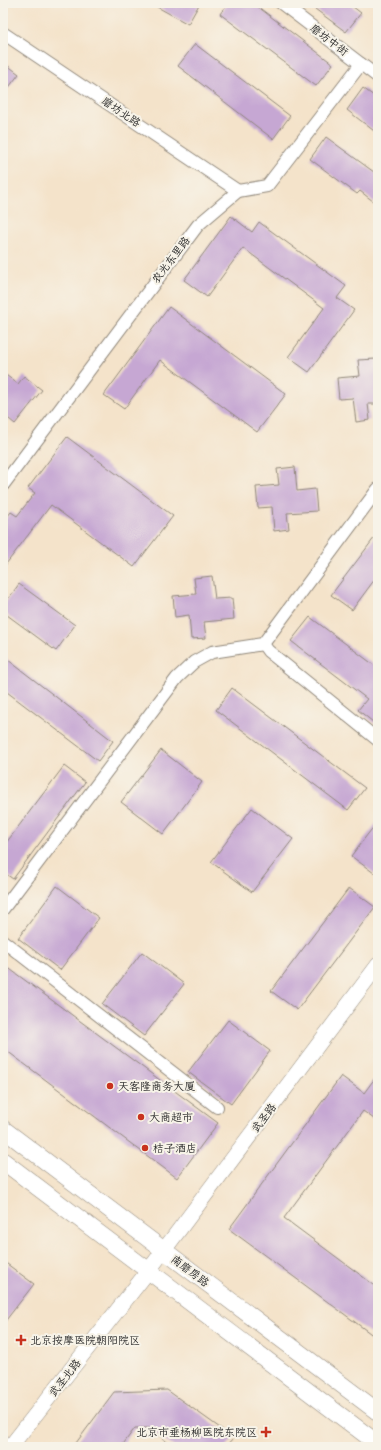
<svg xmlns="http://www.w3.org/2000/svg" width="381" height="1450" font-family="Pangolin,'LXGW WenKai TC',sans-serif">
<rect width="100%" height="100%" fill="#f7f3e8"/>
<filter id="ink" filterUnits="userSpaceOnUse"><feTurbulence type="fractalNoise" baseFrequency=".025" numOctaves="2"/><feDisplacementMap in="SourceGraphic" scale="8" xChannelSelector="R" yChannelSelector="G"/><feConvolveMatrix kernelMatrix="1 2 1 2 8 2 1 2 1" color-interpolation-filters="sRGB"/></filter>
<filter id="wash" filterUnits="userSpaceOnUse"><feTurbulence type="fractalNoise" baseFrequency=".012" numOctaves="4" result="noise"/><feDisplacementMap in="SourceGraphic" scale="16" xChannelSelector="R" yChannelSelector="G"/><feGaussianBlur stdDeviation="0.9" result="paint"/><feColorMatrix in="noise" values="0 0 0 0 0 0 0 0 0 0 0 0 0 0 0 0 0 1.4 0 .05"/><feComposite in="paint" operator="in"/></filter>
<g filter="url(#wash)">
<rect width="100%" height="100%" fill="#f4e3ca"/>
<g id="blocks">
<g fill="#c6a7d3">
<polygon points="150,3 200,3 188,24"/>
<polygon points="228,3 253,3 333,64 316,86 220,14"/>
<polygon points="307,3 348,3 361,13 346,32"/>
<polygon points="195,44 290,116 273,139 178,66"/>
<polygon points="3,62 19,74 3,95"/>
<polygon points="363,88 378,99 378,134 347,110"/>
<polygon points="326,137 378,175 378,205 360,191 357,194 310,159"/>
<polygon points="231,216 252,232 259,222 346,286 337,298 354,310 309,372 288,357 324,308 243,248 207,297 184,280"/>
<polygon points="169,307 286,394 257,432 160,360 124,409 104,395"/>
<polygon points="376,359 378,374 378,404 368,404 370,420 356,422 353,398 339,399 337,378 360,376 358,360"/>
<polygon points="3,373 18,384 24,376 42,390 15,424 3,414"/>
<polygon points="67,437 173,516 134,567 51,505 3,568 3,522 11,512 17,516 35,493 28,488"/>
<polygon points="295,467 297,491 315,489 317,511 287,513 289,529 274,531 272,507 258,508 256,487 279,485 277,469"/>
<polygon points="378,533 378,575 352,610 331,595"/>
<polygon points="212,576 215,599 232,598 234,619 204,622 206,638 191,639 189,615 175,617 173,596 196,594 194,578"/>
<polygon points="19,584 75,625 56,651 3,612 3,606"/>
<polygon points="310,617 378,668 378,726 358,710 367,699 291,641"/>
<polygon points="3,656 113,741 98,761 3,689"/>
<polygon points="232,688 365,788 348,810 216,710"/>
<polygon points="161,750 202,782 163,834 121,802"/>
<polygon points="64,766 85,782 13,879 3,872 3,847"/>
<polygon points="252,808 293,839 252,892 211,862"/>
<polygon points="378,821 378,876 351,856"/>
<polygon points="57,886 99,918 60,970 18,938"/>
<polygon points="349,888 375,907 297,1010 271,991"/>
<polygon points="142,952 184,984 144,1036 102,1004"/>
<polygon points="3,964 218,1123 177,1178 3,1048"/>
<polygon points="228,1020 270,1051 231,1104 188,1072"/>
<polygon points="378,1074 378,1122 363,1111 284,1218 378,1288 378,1339 229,1229 341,1076 364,1093"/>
<polygon points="3,1261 34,1284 3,1324"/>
<polygon points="167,1390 234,1438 226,1447 174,1447 149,1428 135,1428 121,1447 73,1447 114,1392"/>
</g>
</g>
</g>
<g filter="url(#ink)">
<use href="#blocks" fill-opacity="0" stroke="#90877a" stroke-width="1"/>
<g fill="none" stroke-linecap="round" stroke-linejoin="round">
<g stroke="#90877a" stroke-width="14">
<g id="minor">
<polyline points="281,3 378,77"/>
<polyline points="3,33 238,191"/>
<polyline points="3,485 198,225 238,191 267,186 361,64"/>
<polyline points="263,644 268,651 378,740"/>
<polyline points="3,909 177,678 194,662 212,652 263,644 378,489"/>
<polyline points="3,941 217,1107"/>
</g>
</g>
<g stroke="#90877a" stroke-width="16">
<polyline id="tertiary" points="10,1447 149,1270 378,965"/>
</g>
<g stroke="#90877a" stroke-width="18">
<g id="secondary">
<polyline points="3,1129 378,1412"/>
<polyline points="3,1161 378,1444"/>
</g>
</g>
<use href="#minor" stroke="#fff" stroke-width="12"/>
<use href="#tertiary" stroke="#fff" stroke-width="15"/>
<use href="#secondary" stroke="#fff" stroke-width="17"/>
</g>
</g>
<g fill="#c8321e" stroke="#f7f3e8" stroke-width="1.5">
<circle cx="110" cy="1086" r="4"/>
<circle cx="141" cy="1117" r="4"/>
<circle cx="145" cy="1148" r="4"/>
<path d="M19 1334h4v4h4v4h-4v4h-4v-4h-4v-4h4z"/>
<path d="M264 1426h4v4h4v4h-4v4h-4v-4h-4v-4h4z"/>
</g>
<g text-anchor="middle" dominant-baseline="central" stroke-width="4" stroke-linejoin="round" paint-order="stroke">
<g font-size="11" fill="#2b2b2b" stroke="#f7f3e8">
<text transform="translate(329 40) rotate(37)">磨坊中街</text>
<text transform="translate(121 112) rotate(34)">磨坊北路</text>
<text transform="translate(171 260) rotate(-53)">农光东里路</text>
<text transform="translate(264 1118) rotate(-53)">武圣路</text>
<text transform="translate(190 1271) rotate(37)">南磨房路</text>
<text transform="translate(65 1378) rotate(-52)">武圣北路</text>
</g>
<g font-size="11" fill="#2b2b2b" stroke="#f7f3e8" text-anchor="start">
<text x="118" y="1086">天客隆商务大厦</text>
<text x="149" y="1117">大商超市</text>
<text x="153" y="1148">桔子酒店</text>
<text x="30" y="1340">北京按摩医院朝阳院区</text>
<text x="257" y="1432" text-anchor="end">北京市垂杨柳医院东院区</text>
</g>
</g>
<rect width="381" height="1450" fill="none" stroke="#f7f3e8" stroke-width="16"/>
</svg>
